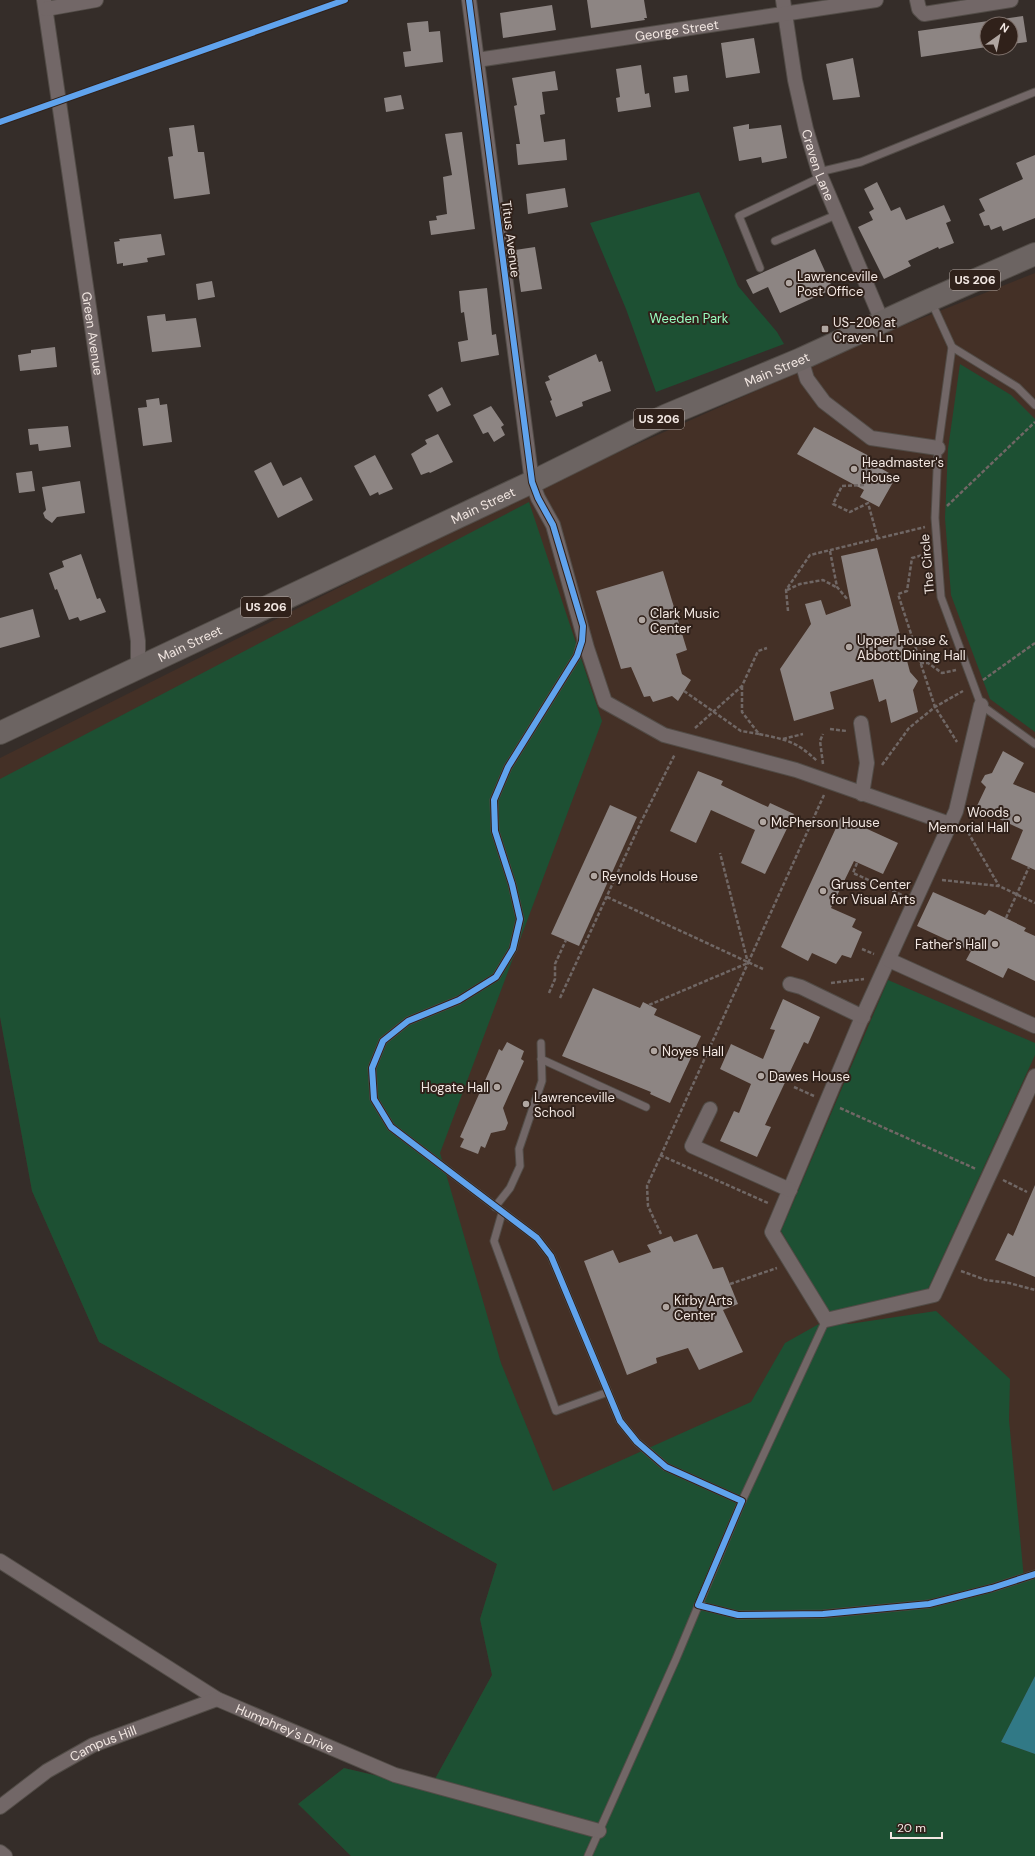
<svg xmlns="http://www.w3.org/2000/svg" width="1035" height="1856" font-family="'DM Sans',sans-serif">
<rect width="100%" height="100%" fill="#352d29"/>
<polygon fill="#443026" points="1035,273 1035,1856 351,1856 298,1804 344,1768 430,1788 492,1675 480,1619 497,1564 99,1342 32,1191 0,1017 0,758 519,497 887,332"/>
<g fill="#1d5033">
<polygon points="699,192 738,286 777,332 784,344 656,392 626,309 590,223"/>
<polygon points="960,364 1011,395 1035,419 1035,732 990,699 951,595 945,518 948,449"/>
<polygon points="529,502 602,721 440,1153 501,1363 553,1491 751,1402 785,1343 826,1320 849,1324 936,1311 1010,1379 1009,1420 1024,1579 1035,1576 1035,1676 1001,1742 1035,1754 1035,1856 351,1856 298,1804 344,1768 430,1788 492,1675 480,1619 497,1564 99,1342 32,1191 0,1017 0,779"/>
<polygon points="888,980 1035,1043 1035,1055 928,1289 829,1312 781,1231"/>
</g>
<polygon fill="#317986" points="1035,1676 1035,1754 1001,1742"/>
<g fill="#8d8583">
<polygon points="587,0 644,0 647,18 644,18 645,20 591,28"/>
<polygon points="552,5 556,30 503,38 500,13"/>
<polygon points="1023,16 1027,42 1011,44 1011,24 987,24 987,47 921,57 918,31"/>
<polygon points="428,21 429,32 440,31 443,62 405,67 403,52 411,51 407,23"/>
<polygon points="754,38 760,73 726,78 721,43"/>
<polygon points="853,58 860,97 833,100 826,64"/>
<polygon points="641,65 645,94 649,93 651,107 618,112 616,98 620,97 616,69"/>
<polygon points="555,71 558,90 542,92 545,114 540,115 544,142 565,139 567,160 518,165 516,144 520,144 514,106 517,105 512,78"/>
<polygon points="687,75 689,91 675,93 673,77"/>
<polygon points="401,95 404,109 386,112 384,98"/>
<polygon points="749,124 749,129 781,125 787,158 762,163 761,157 739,161 733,127"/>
<polygon points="194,125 198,152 204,152 210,194 174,199 168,157 173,156 169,128"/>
<polygon points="462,132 475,229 431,235 429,221 437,220 436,216 447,214 443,177 452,175 445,134"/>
<polygon points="1035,155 1035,218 1003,231 1001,226 991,230 989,225 984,226 979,214 985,211 979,199 1023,179 1016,163"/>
<polygon points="877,182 891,211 900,207 906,220 944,205 951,221 946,223 954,243 939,249 938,247 908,261 911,266 884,279 858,227 873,220 869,212 874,209 864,189"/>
<polygon points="565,188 568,207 528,214 526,194"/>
<polygon points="161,234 165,255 147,258 148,262 123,266 123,263 117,264 114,242 120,241 119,239"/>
<polygon points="535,247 542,289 521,292 515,250"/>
<polygon points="815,249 833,289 780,313 768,287 753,294 746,280"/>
<polygon points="212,281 215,297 198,300 196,284"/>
<polygon points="487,288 492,335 496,334 499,355 461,362 458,342 468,340 464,312 461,313 459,291"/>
<polygon points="165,314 166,321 196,318 201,347 152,352 147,316"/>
<polygon points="55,347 57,367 20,371 18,355 31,353 31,350"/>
<polygon points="596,354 599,362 602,361 611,391 582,402 583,406 556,417 550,401 552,400 545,382 550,380 548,376"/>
<polygon points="442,387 451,405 437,412 428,395"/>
<polygon points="159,398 160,405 167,404 172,442 143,446 138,408 147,407 146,400"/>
<polygon points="491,406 504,425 501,427 505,435 494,442 488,432 483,434 473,415"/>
<polygon points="68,426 71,447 39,451 38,444 30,445 28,429"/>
<polygon points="814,427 871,457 868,461 896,477 879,507 860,497 864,490 797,454"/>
<polygon points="438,434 453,462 430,473 429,472 421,475 411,454 427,444 425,440"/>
<polygon points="375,455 393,489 379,495 378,492 370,496 354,466"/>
<polygon points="271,462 283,486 301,477 313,500 278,518 254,471"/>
<polygon points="32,471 35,491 19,493 16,473"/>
<polygon points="80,481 85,513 57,517 52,523 45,518 43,513 46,510 42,487"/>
<polygon points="877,548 910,672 918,681 913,690 918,712 891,723 886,699 879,702 873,679 830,692 834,709 794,721 780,669 811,624 805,604 821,600 826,615 851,606 841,556"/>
<polygon points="81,554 97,599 100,598 106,612 80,621 78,617 69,620 57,589 55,590 49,573 64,567 62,561"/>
<polygon points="663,571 687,650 676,654 682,674 691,680 678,701 672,696 653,702 650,696 644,697 631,667 621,669 596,591"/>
<polygon points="33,609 40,637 0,648 0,618"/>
<polygon points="1003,751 1024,763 1013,784 1035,793 1035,870 1011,859 1023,830 976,808 986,787 981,782 985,775 992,773"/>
<polygon points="698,771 723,781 721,785 768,807 770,803 794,814 765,874 741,863 755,830 711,810 696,843 670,831"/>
<polygon points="610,805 637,817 579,946 551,934"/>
<polygon points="841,817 898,843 883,874 854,861 831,908 856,919 852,927 862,932 851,958 842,955 836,964 812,953 808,961 781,947"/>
<polygon points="933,892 985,915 989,910 1026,928 1024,931 1035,936 1035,981 1008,968 1003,978 966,960 971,951 917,926"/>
<polygon points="593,988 640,1008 643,1002 657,1009 654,1015 701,1036 670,1103 650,1094 651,1092 562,1056"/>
<polygon points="783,999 820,1017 808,1044 804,1042 765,1125 771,1127 757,1157 720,1141 734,1111 739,1113 751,1084 720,1069 731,1044 763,1059 775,1030 770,1029"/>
<polygon points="507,1042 524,1051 521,1059 524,1061 503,1108 508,1123 505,1130 491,1133 485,1148 481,1146 478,1154 460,1147 464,1139 460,1137 499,1049 502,1051"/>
<polygon points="1035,1185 1035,1277 995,1260 1008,1233 1013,1236"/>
<polygon points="697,1234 713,1269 723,1267 738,1304 723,1310 743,1352 699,1370 688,1348 656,1358 657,1363 627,1375 584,1261 613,1250 619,1263 651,1252 647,1245 671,1236 674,1242"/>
</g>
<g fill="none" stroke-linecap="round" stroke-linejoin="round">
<g stroke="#524c47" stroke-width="9">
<g id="lane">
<polyline points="819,172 861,162 1035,92"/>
<polyline points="775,241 836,215"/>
<polyline points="760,268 739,216 821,177"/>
<polyline points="931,301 952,347 938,448 935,518 941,597 981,705 1035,744"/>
<polyline points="952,347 1017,387 1035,405"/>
<polyline points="582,638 577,656 508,767 494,800 495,831 512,884 520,919 513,949 496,977 459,1000 408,1021 383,1041 372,1068 374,1099 391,1127 537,1238 551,1256 620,1421 637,1442 666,1467 742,1501"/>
<polyline points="541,1059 646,1107"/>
<polyline points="495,1207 510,1188 520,1166 519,1149 542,1081 541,1043"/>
<polyline points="502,1213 494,1241 556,1411 608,1392"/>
<polyline points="698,1605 738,1615 823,1614 929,1604 992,1588 1035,1574"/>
<polyline points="588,1856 676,1659 742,1501 826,1320"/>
</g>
</g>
<g stroke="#524c47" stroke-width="16">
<g id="street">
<path id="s1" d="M 44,0 L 138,641 L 138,667"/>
<polyline points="469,0 532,482 538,498 553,525 587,648 605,702 664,735 796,770 950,824"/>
<path id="s2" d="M 783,0 L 795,80 L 806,129 L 819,172 L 882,321"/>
<polyline points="917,0 919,9 924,14 1011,0"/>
<polyline points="46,9 96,0"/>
<path id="s3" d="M 477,60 L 876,0"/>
<polyline points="801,359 807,379 824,402 871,438 938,448"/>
<polyline points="981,705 956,811 860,1022 772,1232 826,1320 934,1295 1035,1076"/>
<polyline points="861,723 867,763 862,794"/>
<polyline points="889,960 1035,1026"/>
<polyline points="790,984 801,987 863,1017"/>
<polyline points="710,1109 692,1146 790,1190"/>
<path id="s4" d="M 0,1561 L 217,1699 L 395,1775 L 599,1831"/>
<path id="s5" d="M 0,1807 L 47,1771 L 93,1745 L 217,1699"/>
<polyline points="0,1852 5,1856"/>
</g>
</g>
<g stroke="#524c47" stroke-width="24">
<g id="highway">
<path id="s6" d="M 0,733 L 532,482 L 665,416 L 801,359 L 930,300 L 1035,254"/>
</g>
</g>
<g stroke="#706765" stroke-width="2.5" stroke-dasharray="4 2" stroke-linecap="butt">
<polyline points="864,485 842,486 833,504 850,512 868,503 878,539"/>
<polyline points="947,506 1035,422"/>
<polyline points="830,551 837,587 848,600"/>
<polyline points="927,554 912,558 907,591 898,594 935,707 957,742"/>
<polyline points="787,590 800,584 823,580 836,587"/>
<polyline points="788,611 786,590 810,555 925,527"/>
<polyline points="920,663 928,663 942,673 956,670"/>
<polyline points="983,680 1035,643"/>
<path d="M 742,686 L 742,712 L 759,734 C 787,740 796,741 817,761"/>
<polyline points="684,691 741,731 759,734"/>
<polyline points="695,728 742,686 758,651 767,648"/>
<polyline points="830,729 847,731"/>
<polyline points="783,739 803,734"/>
<polyline points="823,764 820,741 823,734"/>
<polyline points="882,765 909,728 935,707 963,691"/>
<polyline points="965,827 999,886"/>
<polyline points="857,863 853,873 902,895"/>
<polyline points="942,880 999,886 1035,903"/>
<polyline points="607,897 763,969"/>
<polyline points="1006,918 1029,867"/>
<polyline points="862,949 874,954"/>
<polyline points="831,983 864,979"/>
<polyline points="549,993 555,979 555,964 566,940"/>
<polyline points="560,998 641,822 675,754"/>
<polyline points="649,1005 748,963 824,795"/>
<polyline points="794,1087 814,1096"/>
<polyline points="840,1108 976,1169"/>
<polyline points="660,1155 768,1203"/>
<polyline points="1003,1180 1027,1192"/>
<polyline points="661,1234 648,1206 647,1186 748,963 720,853"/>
<polyline points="961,1271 986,1280 1009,1283 1035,1290"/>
<polyline points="730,1284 777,1268"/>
</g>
<use href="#lane" stroke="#726767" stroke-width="7"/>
<use href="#street" stroke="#726767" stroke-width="14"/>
<use href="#highway" stroke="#6c6462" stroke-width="22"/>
<g stroke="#30211a" stroke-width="8">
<g id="cycleway">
<polyline points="469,0 532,482 538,498 553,525 583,626 582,641 577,656 508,767 494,800 495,831 512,884 520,919 513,949 496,977 459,1000 408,1021 383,1041 372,1068 374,1099 391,1127 537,1238 551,1256 620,1421 637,1442 666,1467 742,1501 698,1605 738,1615 823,1614 929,1604 992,1588 1035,1574"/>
<polyline points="0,122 345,0"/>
</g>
</g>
<use href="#cycleway" stroke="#60a3ed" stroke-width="6"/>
</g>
<g fill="#b0a6a1" stroke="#30211a" stroke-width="1.5">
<circle cx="789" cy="283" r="4"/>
<rect x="821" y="325" width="8" height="8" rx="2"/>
<circle cx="854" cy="469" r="4"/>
<circle cx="642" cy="620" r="4"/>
<circle cx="849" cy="647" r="4"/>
<circle cx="1017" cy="819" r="4"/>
<circle cx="763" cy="822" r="4"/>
<circle cx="594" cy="876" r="4"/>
<circle cx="823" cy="891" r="4"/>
<circle cx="995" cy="944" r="4"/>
<circle cx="654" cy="1051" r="4"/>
<circle cx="761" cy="1076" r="4"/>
<circle cx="497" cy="1087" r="4"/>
<circle cx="526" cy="1104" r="4"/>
<circle cx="666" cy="1307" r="4"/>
</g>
<g text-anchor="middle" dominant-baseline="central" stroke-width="4" stroke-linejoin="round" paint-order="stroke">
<g fill="#30211a" stroke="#b8aca6" stroke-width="1">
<rect x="950" y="270" width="50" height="20" rx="3"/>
<rect x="634" y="409" width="50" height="20" rx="3"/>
<rect x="241" y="597" width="50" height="20" rx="3"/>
</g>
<g font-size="12" font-weight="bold" fill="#f2e7e2">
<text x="975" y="280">US 206</text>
<text x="659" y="419">US 206</text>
<text x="266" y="607">US 206</text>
</g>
<g font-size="13" fill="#f2e7e2" stroke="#30211a">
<text stroke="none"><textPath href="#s3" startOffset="202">George Street</textPath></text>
<text stroke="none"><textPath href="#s2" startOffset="169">Craven Lane</textPath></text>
<text transform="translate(511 239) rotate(83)">Titus Avenue</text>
<text stroke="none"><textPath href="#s1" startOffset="337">Green Avenue</textPath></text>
<text stroke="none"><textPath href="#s6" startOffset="858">Main Street</textPath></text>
<text stroke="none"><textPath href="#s6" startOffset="534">Main Street</textPath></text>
<text transform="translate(927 564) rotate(-95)">The Circle</text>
<text stroke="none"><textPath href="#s6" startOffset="210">Main Street</textPath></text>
<text stroke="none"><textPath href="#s4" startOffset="331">Humphrey's Drive</textPath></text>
<text stroke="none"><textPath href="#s5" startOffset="122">Campus Hill</textPath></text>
</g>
<g font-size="13" fill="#f2e7e2" stroke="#30211a" text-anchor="start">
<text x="797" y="276">Lawrenceville<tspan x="797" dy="15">Post Office</tspan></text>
<text x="833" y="322">US-206 at<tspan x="833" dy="15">Craven Ln</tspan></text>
<text x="862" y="462">Headmaster's<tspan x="862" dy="15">House</tspan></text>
<text x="650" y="613">Clark Music<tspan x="650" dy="15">Center</tspan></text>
<text x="857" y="640">Upper House &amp;<tspan x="857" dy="15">Abbott Dining Hall</tspan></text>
<text x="1009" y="812" text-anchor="end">Woods<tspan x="1009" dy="15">Memorial Hall</tspan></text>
<text x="771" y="822">McPherson House</text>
<text x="602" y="876">Reynolds House</text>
<text x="831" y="884">Gruss Center<tspan x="831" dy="15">for Visual Arts</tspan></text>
<text x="987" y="944" text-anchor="end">Father's Hall</text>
<text x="662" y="1051">Noyes Hall</text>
<text x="769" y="1076">Dawes House</text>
<text x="489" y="1087" text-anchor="end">Hogate Hall</text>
<text x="534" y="1097">Lawrenceville<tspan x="534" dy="15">School</tspan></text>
<text x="674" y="1300">Kirby Arts<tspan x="674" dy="15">Center</tspan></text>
</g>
<g font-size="13" fill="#99fec0" stroke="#30211a">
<text x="689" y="318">Weeden Park</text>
</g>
</g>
<g transform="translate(999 36) rotate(33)"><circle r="19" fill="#30211a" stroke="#7e706a"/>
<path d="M0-3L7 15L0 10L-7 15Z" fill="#b0a6a1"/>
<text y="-6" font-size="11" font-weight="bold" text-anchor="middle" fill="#f2e7e2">N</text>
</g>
<path d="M891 1832v6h51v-6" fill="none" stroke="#f2e7e2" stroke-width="2"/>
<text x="897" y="1832" font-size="12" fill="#f2e7e2" stroke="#30211a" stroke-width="3" paint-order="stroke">20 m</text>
</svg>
